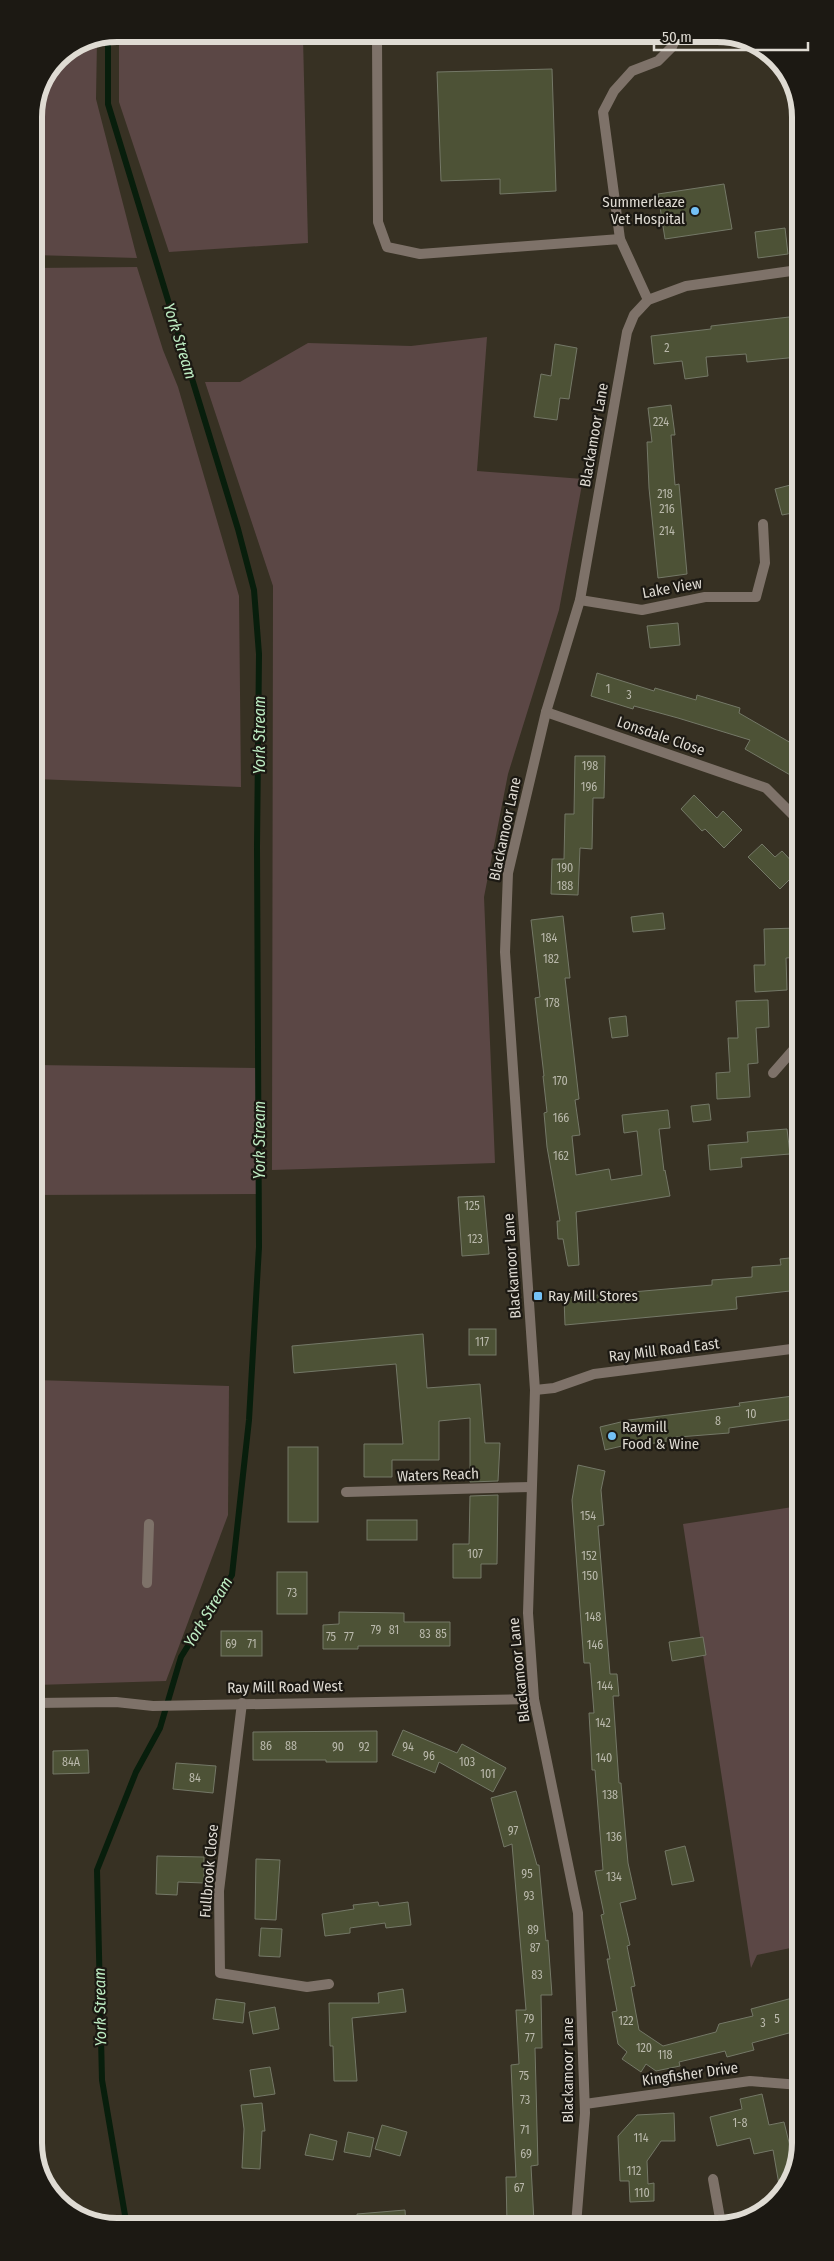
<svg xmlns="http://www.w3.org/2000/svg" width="834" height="2261" font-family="'Fira Sans Condensed',sans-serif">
<rect width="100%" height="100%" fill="#373123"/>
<g fill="#5b4745">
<polygon points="303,38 308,243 169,252 119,102 119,40"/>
<polygon points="86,40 97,40 96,99 137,258 34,255 34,112 58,58"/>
<polygon points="137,267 163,350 178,387 239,596 241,787 35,779 34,268"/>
<polygon points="487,337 477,471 583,479 559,610 508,774 484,897 495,1163 272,1170 273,586 205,382 240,382 308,343 411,346"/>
<polygon points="35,1065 256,1068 257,1194 35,1195"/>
<polygon points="36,1380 229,1386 228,1515 166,1681 36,1685"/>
<polygon points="799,1506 800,1946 757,1955 751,1968 683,1524"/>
</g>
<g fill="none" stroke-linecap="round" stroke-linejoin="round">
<polyline stroke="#081e0c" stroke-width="6" points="108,40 108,104 238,529 254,590 259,654 257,847 259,1247 249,1420 232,1575 181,1657 160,1728 136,1772 97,1870 102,2080 127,2227"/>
</g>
<g fill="#4d5236" stroke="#747867">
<polygon points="552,69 556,191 500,194 500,179 441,181 437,72"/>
<polygon points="724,184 732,229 665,239 658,194"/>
<polygon points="785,228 788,254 758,258 755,232"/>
<polygon points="798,316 798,357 747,362 746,354 706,357 708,376 685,379 682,361 654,364 651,336 711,329 711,326"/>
<polygon points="555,344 577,348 569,399 560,398 557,420 534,417 541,374 551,376"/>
<polygon points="671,405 675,435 671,435 675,485 679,484 687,574 658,578 649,488 647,442 652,442 648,408"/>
<polygon points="798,483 798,512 782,515 775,489"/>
<polygon points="678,623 680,645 650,648 647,626"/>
<polygon points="597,673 654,691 655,688 696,700 697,695 740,708 739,713 798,747 798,764 792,776 745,749 750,740 678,718 634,706 633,709 591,696"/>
<polygon points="575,756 605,756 604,798 593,798 592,849 580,848 578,895 551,894 552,859 564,859 565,814 574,814"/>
<polygon points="694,795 717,818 723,811 742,830 724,848 705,829 702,831 681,809"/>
<polygon points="762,844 775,857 782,851 798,868 798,871 780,889 748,857"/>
<polygon points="663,913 665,929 633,932 631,917"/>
<polygon points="563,916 570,978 565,978 579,1099 575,1100 580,1135 572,1136 576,1175 609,1169 611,1180 642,1175 637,1131 624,1133 622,1115 668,1110 670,1128 659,1129 664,1171 665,1170 670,1196 576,1212 579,1265 568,1266 563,1239 558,1239 557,1221 560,1221 547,1147 544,1113 547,1112 543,1076 544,1076 535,998 540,997 531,920"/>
<polygon points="797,928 799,957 786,958 787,990 755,992 754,965 765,965 764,929"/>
<polygon points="768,1000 769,1027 756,1028 758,1063 748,1064 750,1097 717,1099 716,1073 730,1072 728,1038 738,1038 736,1001"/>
<polygon points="626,1016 628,1036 612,1038 609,1018"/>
<polygon points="709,1104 711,1120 693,1122 691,1106"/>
<polygon points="787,1129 790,1154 741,1158 742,1167 710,1170 708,1145 748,1142 747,1132"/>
<polygon points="484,1196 489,1254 462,1256 458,1197"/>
<polygon points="799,1257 799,1290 736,1297 737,1309 565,1325 564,1298 712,1285 712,1280 752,1277 752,1267 781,1265 780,1259"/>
<rect x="469" y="1329" width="27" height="26"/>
<polygon points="423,1334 427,1388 480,1384 485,1443 500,1443 498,1481 470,1482 470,1418 439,1421 439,1460 392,1460 392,1477 364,1477 364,1444 403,1444 396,1364 294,1373 292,1346"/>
<polygon points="793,1396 795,1419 729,1428 729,1433 666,1438 666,1442 644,1444 643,1441 605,1450 600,1427 629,1420 740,1406 739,1403"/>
<rect x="288" y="1447" width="30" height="75"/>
<polygon points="578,1465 605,1471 601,1490 604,1525 598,1526 610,1674 617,1674 619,1696 613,1696 619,1783 621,1783 628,1863 636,1899 620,1903 630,1945 627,1946 635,1986 631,1987 639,2030 663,2046 716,2032 719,2024 753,2016 751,2009 800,1996 800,2030 752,2043 754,2050 727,2057 725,2051 679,2062 680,2066 656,2071 646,2064 641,2072 622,2059 627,2052 618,2044 612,2012 617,2011 607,1959 610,1959 601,1915 604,1914 595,1871 603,1870 595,1770 592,1770 591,1748 589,1713 594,1713 590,1663 584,1663 572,1500"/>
<polygon points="498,1495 497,1564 481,1564 481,1578 453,1578 453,1544 469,1544 470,1496"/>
<rect x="367" y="1520" width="50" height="20"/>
<rect x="277" y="1572" width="30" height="42"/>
<polygon points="339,1612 404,1613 404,1622 450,1622 450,1646 358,1646 358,1649 323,1649 323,1625 339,1624"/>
<rect x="221" y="1631" width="41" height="25"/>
<polygon points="703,1637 706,1655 672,1661 669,1642"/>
<polygon points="403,1730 457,1753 462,1744 506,1768 493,1792 439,1762 435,1773 392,1755"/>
<polygon points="377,1731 377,1762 326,1762 326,1760 253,1760 253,1732"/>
<polygon points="88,1750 89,1773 53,1774 53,1751"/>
<polygon points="176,1763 216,1766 213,1793 173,1789"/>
<polygon points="516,1791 537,1865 539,1865 546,1941 548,1940 552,1995 541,1995 542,2048 535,2048 538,2165 531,2166 534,2222 507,2223 506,2177 516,2177 511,2065 519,2064 516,2010 526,2010 512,1844 504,1847 491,1798"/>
<polygon points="685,1846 694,1881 672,1885 665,1851"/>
<polygon points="157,1856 204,1857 204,1883 178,1882 177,1895 156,1894"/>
<polygon points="256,1859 280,1860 276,1920 255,1919"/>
<polygon points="378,1902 379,1906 408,1902 411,1925 386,1928 385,1923 350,1928 350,1933 325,1936 322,1914 354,1909 353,1905"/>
<polygon points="261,1928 282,1929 280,1957 259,1956"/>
<polygon points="403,1989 406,2012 352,2018 357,2081 334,2081 333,2046 330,2046 329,2003 379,2003 378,1993"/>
<polygon points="216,1999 245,2003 243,2023 213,2019"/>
<polygon points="275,2007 279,2029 253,2034 249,2012"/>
<polygon points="270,2067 275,2094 254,2097 250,2070"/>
<polygon points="762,2094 769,2125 784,2122 794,2163 781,2196 773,2150 754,2154 750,2138 717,2146 710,2117 742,2109 740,2099"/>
<polygon points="262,2103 265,2131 262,2131 260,2169 242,2168 244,2129 241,2105"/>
<polygon points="674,2113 675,2141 661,2141 647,2161 648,2184 654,2183 654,2201 630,2202 629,2181 620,2181 618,2136 637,2115"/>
<polygon points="382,2125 407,2132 400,2156 375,2149"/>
<polygon points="348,2132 374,2138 370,2157 344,2152"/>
<polygon points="310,2134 337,2141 333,2160 305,2155"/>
<polygon points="405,2210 406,2226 358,2226 357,2214"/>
</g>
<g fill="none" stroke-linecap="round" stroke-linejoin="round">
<g stroke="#7e7269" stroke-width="10">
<polyline points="377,37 378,222 387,247 420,254 620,239 648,300"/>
<polyline points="620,239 603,112 614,91 632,71 658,61 672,47 677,34"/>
<polyline points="147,1583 149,1524"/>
<polyline points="713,2179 721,2224"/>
</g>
<g stroke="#7e7269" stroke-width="10">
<polyline points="580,600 642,610 705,597 756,597 765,563 763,524"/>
<polyline points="546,712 766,788 798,820"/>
<polyline points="773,1073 794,1049"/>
<polyline points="535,1390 554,1388 594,1374 799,1348"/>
<polyline points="346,1492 531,1487"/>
<polyline points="36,1703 116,1702 153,1706 534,1699"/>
<polyline points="242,1703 219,1891 220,1973 307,1987 329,1984"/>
<polyline points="585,2104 750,2081 800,2085"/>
<polyline points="576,2225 585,2113 578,1913 534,1699 528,1613 535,1390 505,952 508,873 546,712 580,600 627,332 634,315 648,300 686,286 798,270"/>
</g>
</g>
<g fill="#73c1f6" stroke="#1c1913" stroke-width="2">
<circle cx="695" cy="211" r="5"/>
<rect x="533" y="1291" width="10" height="10" rx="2.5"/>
<circle cx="612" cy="1436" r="5"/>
</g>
<g text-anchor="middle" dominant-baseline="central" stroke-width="4.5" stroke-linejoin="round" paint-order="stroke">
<g font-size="12" fill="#bab9ac">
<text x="667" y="348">2</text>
<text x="661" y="422">224</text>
<text x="665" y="494">218</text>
<text x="667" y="509">216</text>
<text x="667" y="531">214</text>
<text x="608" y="689">1</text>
<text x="629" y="695">3</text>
<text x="590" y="766">198</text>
<text x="589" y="787">196</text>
<text x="565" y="868">190</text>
<text x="565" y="886">188</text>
<text x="549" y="938">184</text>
<text x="551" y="959">182</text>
<text x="552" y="1003">178</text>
<text x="560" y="1081">170</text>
<text x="561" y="1118">166</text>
<text x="561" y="1156">162</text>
<text x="472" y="1206">125</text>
<text x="475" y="1239">123</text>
<text x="482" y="1342">117</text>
<text x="751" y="1414">10</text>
<text x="718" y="1421">8</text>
<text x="588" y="1516">154</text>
<text x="475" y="1554">107</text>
<text x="589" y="1556">152</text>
<text x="590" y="1576">150</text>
<text x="292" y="1593">73</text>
<text x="593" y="1617">148</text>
<text x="376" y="1630">79</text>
<text x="394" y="1630">81</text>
<text x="425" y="1634">83</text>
<text x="441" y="1634">85</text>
<text x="331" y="1637">75</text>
<text x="349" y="1637">77</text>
<text x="231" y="1644">69</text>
<text x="252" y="1644">71</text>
<text x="595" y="1645">146</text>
<text x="605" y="1686">144</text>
<text x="603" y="1723">142</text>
<text x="266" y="1746">86</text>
<text x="291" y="1746">88</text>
<text x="338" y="1747">90</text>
<text x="364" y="1747">92</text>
<text x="408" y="1747">94</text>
<text x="429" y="1756">96</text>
<text x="604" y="1758">140</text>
<text x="71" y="1762">84A</text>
<text x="467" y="1762">103</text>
<text x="488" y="1774">101</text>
<text x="195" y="1778">84</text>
<text x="610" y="1795">138</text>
<text x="513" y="1831">97</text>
<text x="614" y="1837">136</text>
<text x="527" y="1874">95</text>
<text x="614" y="1877">134</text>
<text x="529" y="1896">93</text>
<text x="533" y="1930">89</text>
<text x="535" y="1948">87</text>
<text x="537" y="1975">83</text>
<text x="529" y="2019">79</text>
<text x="777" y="2019">5</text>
<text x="626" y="2021">122</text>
<text x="763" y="2023">3</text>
<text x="530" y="2038">77</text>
<text x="644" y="2048">120</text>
<text x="665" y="2055">118</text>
<text x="524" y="2076">75</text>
<text x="525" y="2100">73</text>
<text x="740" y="2123">1-8</text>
<text x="525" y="2130">71</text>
<text x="641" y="2138">114</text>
<text x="526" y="2154">69</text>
<text x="634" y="2171">112</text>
<text x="519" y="2188">67</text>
<text x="642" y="2193">110</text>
</g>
<g font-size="15" fill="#dfdbd3" stroke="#1c1913" text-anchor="start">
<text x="685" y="202" text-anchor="end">Summerleaze<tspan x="685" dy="17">Vet Hospital</tspan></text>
<text x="548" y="1296">Ray Mill Stores</text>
<text x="622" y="1427">Raymill<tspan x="622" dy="17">Food &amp; Wine</tspan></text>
</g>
<g font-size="15" fill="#dfdbd3" stroke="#1c1913">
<text transform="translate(594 435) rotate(-80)">Blackamoor Lane</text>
<text transform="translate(672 588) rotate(-10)">Lake View</text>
<text transform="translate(661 736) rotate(19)">Lonsdale Close</text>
<text transform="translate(505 829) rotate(-78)">Blackamoor Lane</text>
<text transform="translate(512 1266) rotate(-94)">Blackamoor Lane</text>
<text transform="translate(664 1350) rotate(-7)">Ray Mill Road East</text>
<text transform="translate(438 1475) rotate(-2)">Waters Reach</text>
<text transform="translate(519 1670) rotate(-96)">Blackamoor Lane</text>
<text transform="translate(285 1687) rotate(-1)">Ray Mill Road West</text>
<text transform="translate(209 1871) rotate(-85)">Fullbrook Close</text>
<text transform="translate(568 2070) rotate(-90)">Blackamoor Lane</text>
<text transform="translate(690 2074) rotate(-8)">Kingfisher Drive</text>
</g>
<g font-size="16" font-style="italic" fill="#beedc3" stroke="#1c1913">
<text transform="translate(180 341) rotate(73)">York Stream</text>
<text transform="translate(259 735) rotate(-90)">York Stream</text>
<text transform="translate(259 1140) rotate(-90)">York Stream</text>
<text transform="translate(208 1612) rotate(-59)">York Stream</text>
<text transform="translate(100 2007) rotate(-91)">York Stream</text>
</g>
</g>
<path d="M0 0H834V2261H0ZM117 42H717A75 75 0 0 1 792 117V2143A75 75 0 0 1 717 2218H117A75 75 0 0 1 42 2143V117A75 75 0 0 1 117 42Z" fill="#1c1913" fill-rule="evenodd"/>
<path fill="none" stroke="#dfdbd3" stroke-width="6" d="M117 42H717A75 75 0 0 1 792 117V2143A75 75 0 0 1 717 2218H117A75 75 0 0 1 42 2143V117A75 75 0 0 1 117 42Z"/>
<path d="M654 42v8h154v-8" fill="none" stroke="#dfdbd3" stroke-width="2.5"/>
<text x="662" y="42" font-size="15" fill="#dfdbd3" stroke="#1c1913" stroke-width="4" paint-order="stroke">50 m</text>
</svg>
